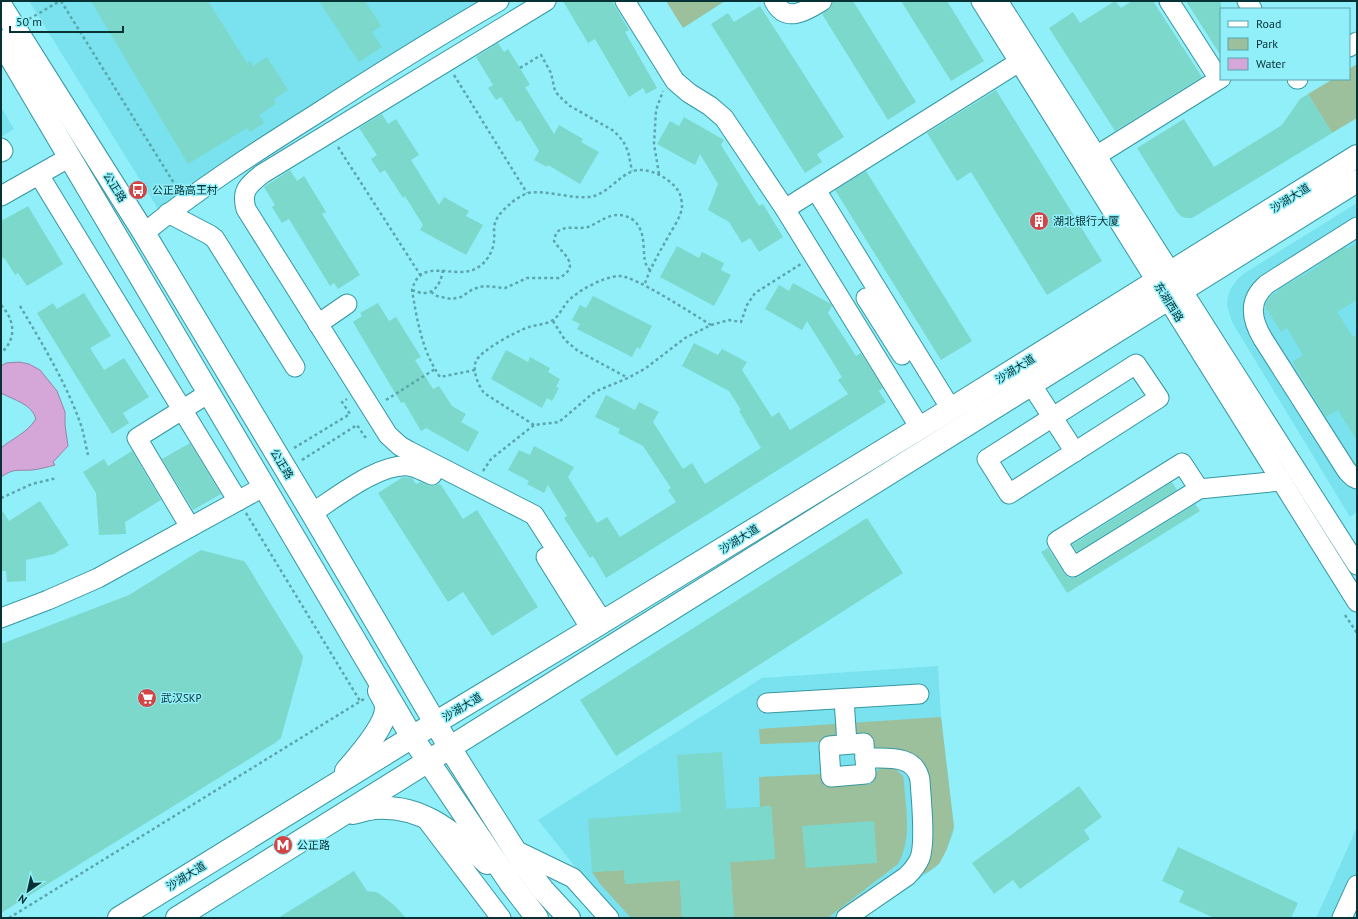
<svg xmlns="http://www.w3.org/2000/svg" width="1358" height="919" font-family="'PT Sans','Noto Sans SC',sans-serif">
<rect width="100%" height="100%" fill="#91eff9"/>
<g fill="#79e2ee">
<polygon points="29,1 484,1 160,212"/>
<polygon points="1,107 14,129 1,137"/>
<polygon points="1357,203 1357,512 1350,517 1232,322 1227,305 1228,296 1231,288 1237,280 1243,274"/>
<polygon points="938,666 941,717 954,827 953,834 942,859 936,867 862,918 620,918 584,878 538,820 762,678"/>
<polygon points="1357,827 1357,918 1316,918 1323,903"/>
</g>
<g fill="#9cc09c">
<polygon points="666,1 725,1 683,28"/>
<polygon points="1357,64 1357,118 1332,133 1308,94 1333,79 1349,79 1349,69"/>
<polygon points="941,717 954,827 947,849 939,864 925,874 920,868 926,771 872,752 871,740 760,744 759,729"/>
<path d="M 882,766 L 894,767 L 903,776 L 904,783 C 906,810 912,839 898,864 L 828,918 L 734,918 L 730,862 L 775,859 L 771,806 L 760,807 L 759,777 L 824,774 L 824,786 L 871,784 L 875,773 Z"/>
<polygon points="624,870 625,884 680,880 682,918 631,918 601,885 592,872"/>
</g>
<path fill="#d5a7d8" stroke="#9784a7" d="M 19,362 L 29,364 L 40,370 L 57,391 L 65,412 L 65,425 L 68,446 L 53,462 L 55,465 C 48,467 40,469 32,470 C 17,471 14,468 1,477 L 1,448 C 14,437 26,434 36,419 C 32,404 14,400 1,393 L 1,366 L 6,363 Z"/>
<g fill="#7cd8cb">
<polygon points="91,1 208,1 247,63 250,61 253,66 267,57 288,90 274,99 276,104 259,115 264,123 250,132 247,128 188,164"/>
<polygon points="319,1 365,1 381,26 372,32 382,47 359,62"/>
<polygon points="563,1 612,1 629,30 625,32 657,88 646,94 643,88 629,97 595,39 588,43"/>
<polygon points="833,1 853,1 916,102 888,120 822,14 831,7"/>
<polygon points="901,1 947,1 984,61 951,81"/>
<polygon points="1115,1 1121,8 1132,1 1153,1 1202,77 1115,131 1049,28 1073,12 1080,23"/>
<polygon points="1186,1 1221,1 1221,56"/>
<polygon points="760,6 844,137 817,154 822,162 805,173 711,24 728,13 734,22"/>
<polygon points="498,43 504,52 508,49 520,68 530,85 525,87 554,134 559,125 583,139 581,142 599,152 580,184 548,165 547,167 534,160 539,151 520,120 517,122 501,97 496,100 488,88 493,85 476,57"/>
<polygon points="996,90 1102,261 1047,295 971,172 957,181 927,133"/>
<polygon points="1308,94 1332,133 1192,218 1187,218 1182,217 1177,212 1137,148 1184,119 1214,167 1282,125 1300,99"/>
<polygon points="382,114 388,124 396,119 419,155 411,160 439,205 444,197 469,211 466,216 483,225 466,255 420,230 423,225 405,196 403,198 385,170 380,173 371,159 377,155 359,128"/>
<polygon points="684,117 724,140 721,145 759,206 763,204 783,237 759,252 750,238 742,243 729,222 708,210 718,184 700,154 695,165 657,144 670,121 679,126"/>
<polygon points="290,170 297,181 304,176 326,212 322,214 360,275 338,289 334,283 330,286 289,219 282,223 272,207 275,205 264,187"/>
<polygon points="866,171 972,341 941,360 835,190"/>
<polygon points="28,206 63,264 27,286 18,273 15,275 5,259 1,257 1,221"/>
<polygon points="1357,243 1357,300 1337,312 1353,337 1357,334 1357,441 1338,410 1326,417 1292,362 1303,355 1287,328 1281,332 1265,306 1269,297 1279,291 1278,290 1319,266 1318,265 1345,247 1347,249"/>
<polygon points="677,246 699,258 702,252 724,263 721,270 731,275 714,306 660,277"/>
<polygon points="793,283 831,304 832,306 828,313 856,356 861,353 883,388 879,391 886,402 606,578 593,556 590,558 564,518 567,516 548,485 544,493 527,484 529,481 508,470 519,450 530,455 534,446 574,467 568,477 597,523 607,517 620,537 676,502 668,490 671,488 643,446 618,433 620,429 595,417 606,395 635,410 639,402 659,412 653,422 683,469 692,463 705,484 761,448 739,411 741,410 729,391 682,366 694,343 718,355 722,349 747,362 742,370 772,417 779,412 790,430 848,394 838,380 842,377 807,321 802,330 765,309 779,285 789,291"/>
<polygon points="84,293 111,336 90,348 104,370 124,358 149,397 123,413 129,423 112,434 37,313 53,303 57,309"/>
<polygon points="593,296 652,326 640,349 637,347 632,357 577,329 580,324 572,320 580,305 586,308"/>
<polygon points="378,303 389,321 396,317 421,357 415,360 433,389 439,386 452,406 466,414 461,422 479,432 468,452 426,428 421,431 404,402 401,403 353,322 362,316 360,313"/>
<polygon points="506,350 528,362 530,357 550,368 548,372 560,379 556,387 559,388 552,401 547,398 542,408 491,379"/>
<polygon points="190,443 221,494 193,510 162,459"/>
<polygon points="132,451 161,500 125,522 126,534 99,535 96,493 83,472 104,459 108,466"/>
<polygon points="403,477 412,478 416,484 420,482 428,485 434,486 438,484 441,485 463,519 477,510 538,607 492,636 463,592 448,602 378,493"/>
<polygon points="1172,482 1177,490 1077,552 1072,545"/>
<polygon points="40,501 69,545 54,554 26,560 26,581 7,582 6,571 1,571 1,509 9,521"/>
<polygon points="1195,504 1200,511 1067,593 1041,552 1048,548 1064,573 1068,577 1073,578 1078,577"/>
<polygon points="867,518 903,573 616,756 580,700"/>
<polygon points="201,550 239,560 244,561 247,565 301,653 303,657 302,662 281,738 275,743 1,913 1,644 129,595"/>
<polygon points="722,752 726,809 771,806 775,859 730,862 734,918 682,918 680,880 625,884 624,870 592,872 588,819 681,812 677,755"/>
<polygon points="1079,786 1102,817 1084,830 1090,839 1020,889 1013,880 994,894 972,863"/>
<polygon points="874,821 877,863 806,868 802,826"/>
<polygon points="1178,847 1298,903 1291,918 1214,918 1179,902 1184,891 1162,881"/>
<polygon points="354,871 367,891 376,892 381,895 395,906 406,918 278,918"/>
</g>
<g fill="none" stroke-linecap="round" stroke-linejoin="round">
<g stroke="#3597a1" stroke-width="21">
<g id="minor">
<path d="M 546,1 L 262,174 C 248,185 241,191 246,209 L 388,435 L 400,446 L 409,451 L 534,515 L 603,622"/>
<polyline points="625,1 675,81 689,93 710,106 724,118 785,209 920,428"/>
<path d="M 774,1 C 786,24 806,11 822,1"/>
<polyline points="981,1 1357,602"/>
<polyline points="998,1 1357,565"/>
<polyline points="1169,1 1219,79"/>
<polyline points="1247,1 1252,9"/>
<polyline points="1349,47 1357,42"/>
<polyline points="1297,79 1298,79"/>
<polyline points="1,148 3,151 1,152"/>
<polyline points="1096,156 1221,78"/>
<polyline points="39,175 238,501"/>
<polyline points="816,190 951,409"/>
<polyline points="1,196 70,157"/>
<polyline points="785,209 1019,62"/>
<polyline points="168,213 210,235 215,239 295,367"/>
<path d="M 1357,227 L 1267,284 C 1248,300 1251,319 1263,339 L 1347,471 L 1353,477 L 1357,479"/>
<path d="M 144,233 C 198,189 257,151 316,114 C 376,75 437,37 499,1"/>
<polyline points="866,298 902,355"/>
<polyline points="318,324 347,304"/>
<polygon points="1136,364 1159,398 1009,494 987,459"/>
<polyline points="1031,384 1075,452"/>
<polyline points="1199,489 1182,463 1057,541 1073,567 1199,489 1281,481"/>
<path d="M 312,513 C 337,497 379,463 409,466 C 417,467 424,472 432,475"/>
<polyline points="190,527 137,438 209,393"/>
<polyline points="546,557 591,629"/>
<polyline points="1,618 48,600 98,578 265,486"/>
<polyline points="844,699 847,744"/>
<polyline points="767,703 919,694"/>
<polygon points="864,743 866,774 831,777 829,746"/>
<polyline points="426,819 501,918"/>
<polyline points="513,849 573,878 609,918"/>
<path d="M 846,918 L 907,876 C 913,870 917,865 920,858 C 926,841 921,799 920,780 C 915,753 885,759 865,758"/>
<polyline points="1342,918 1357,885"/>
</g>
</g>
<g stroke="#3597a1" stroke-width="24">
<g id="major">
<polyline points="1,6 144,233 312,513 450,748 524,865 543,890 569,918"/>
<polyline points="1,41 412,737 511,884 537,918"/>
<path d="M 346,771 C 358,757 386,726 386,708 C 386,702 382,697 379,691"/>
<path d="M 353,813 C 360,811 367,809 374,808 C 423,804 453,833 487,863"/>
<polyline points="119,918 435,723 591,629 951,409 1357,156"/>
<polyline points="177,918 1357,181"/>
</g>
</g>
<g stroke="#5ba6ad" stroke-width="2.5" stroke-dasharray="3 3" stroke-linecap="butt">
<polyline points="61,1 177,188"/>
<polyline points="29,19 60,1"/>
<polyline points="520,68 541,55 551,73 555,91 559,96 570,106 614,131 623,141 628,151 632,171"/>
<polyline points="454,75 527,193"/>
<polyline points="338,147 421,276"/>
<polyline points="659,174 654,144 656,110 663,91"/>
<path d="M 412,290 C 430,298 440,289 443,270"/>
<path d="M 431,292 L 437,296 L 451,299 L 461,297 L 473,289 L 484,286 L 505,288 L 527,278 L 559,278 C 583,265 561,253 554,241 L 556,233 C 565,224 577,230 588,227 C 596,224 603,218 611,216 C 619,214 625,215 632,219 C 651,233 638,260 650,270"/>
<path d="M 1,305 C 15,320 17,339 1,353"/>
<path d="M 20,306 C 43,345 67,384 82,428 C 84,436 86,446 88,455"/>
<polyline points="553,321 565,340 578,351 628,378"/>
<path d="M 475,370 L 440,377 C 422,351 417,320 412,290 C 421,255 455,281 477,268 C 486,263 493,252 494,241 C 495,235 493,229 495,223 C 497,216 504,209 510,204 C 514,200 522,195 528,193 C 546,189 575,201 594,196 C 611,191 624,169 641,170 C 654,170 672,180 679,192 C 681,196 682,202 682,207 C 681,217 673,228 668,237 C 659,253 650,268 644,286"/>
<polyline points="386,400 435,369"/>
<path d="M 534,425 L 484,393 C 478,385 472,370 476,361 C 481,350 517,331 529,327 C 536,325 547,324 553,320 C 559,316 563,307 568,301 C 579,290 603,277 619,276 C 634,275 694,315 711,325"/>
<polyline points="294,448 350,414 342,402 347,399"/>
<polyline points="302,460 357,425 365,437 369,435"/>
<polyline points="483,471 491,459 534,425 559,422 592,394 599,390 628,378 646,368 685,338 711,325 729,320 741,322 747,305 755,293 801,264"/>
<polyline points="1,498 32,484 57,478"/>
<polyline points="246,513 360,701"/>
<polyline points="1345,615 1357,633"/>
<polyline points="9,918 364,699"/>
</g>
<use href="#minor" stroke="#fff" stroke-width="19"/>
<use href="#major" stroke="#fff" stroke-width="22"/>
</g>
<defs>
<g id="bus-disc" transform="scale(1)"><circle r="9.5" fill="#d34445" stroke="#91eff9"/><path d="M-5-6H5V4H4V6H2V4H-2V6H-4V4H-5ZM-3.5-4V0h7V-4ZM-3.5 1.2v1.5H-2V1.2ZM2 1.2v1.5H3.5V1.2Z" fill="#fff"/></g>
<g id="building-disc" transform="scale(1)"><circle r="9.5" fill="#d34445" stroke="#91eff9"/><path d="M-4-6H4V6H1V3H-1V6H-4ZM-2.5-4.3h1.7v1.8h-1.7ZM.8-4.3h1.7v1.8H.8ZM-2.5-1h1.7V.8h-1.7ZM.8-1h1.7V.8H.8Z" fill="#fff"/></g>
<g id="supermarket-disc" transform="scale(1)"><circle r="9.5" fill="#d34445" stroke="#91eff9"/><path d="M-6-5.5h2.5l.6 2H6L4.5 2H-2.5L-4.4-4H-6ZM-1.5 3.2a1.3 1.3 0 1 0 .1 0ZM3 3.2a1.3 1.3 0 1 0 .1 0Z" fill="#fff"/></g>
<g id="metro-disc" transform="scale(1)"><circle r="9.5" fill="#d34445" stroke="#91eff9"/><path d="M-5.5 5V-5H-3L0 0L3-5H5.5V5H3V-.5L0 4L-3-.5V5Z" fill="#fff"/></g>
</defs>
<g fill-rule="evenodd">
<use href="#bus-disc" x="138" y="190"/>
<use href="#building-disc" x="1039" y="221"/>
<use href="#supermarket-disc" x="147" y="698"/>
<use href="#metro-disc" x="283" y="845"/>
</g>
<g text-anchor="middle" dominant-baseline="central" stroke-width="3" stroke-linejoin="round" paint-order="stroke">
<g font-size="11" fill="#063135" stroke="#91eff9">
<text transform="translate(115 187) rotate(58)">公正路</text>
<text transform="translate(1290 198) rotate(-32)">沙湖大道</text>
<text transform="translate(1169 302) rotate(58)">东湖西路</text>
<text transform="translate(1015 369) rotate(-32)">沙湖大道</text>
<text transform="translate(282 464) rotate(59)">公正路</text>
<text transform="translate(739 539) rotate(-32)">沙湖大道</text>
<text transform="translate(462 707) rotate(-31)">沙湖大道</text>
<text transform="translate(186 876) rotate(-32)">沙湖大道</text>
</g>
<g font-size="11" fill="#063135" stroke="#91eff9" text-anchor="start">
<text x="152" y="190">公正路高王村</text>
<text x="1053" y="221">湖北银行大厦</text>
<text x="161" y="698">武汉SKP</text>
<text x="297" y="845">公正路</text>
</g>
</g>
<rect width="1358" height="919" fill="none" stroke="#063135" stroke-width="4"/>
<rect x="1220" y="8" width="130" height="72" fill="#91eff9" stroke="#59a3ab"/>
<rect x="1228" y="21" width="20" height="6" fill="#ffffff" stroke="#59a3ab"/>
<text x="1256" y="28" font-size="12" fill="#063135">Road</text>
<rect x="1228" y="38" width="20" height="12" fill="#9cc09c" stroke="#59a3ab"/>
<text x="1256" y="48" font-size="12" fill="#063135">Park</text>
<rect x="1228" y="58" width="20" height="12" fill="#d5a7d8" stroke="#59a3ab"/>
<text x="1256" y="68" font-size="12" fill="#063135">Water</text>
<g transform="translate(28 891) rotate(214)" stroke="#91eff9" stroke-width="3" paint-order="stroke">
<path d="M0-3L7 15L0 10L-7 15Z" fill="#063135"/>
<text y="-6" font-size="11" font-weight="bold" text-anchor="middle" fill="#063135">N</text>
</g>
<path d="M10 26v6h113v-6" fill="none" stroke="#063135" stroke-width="2"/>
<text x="16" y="26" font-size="12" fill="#063135" stroke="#91eff9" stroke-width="3" paint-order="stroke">50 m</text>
</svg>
